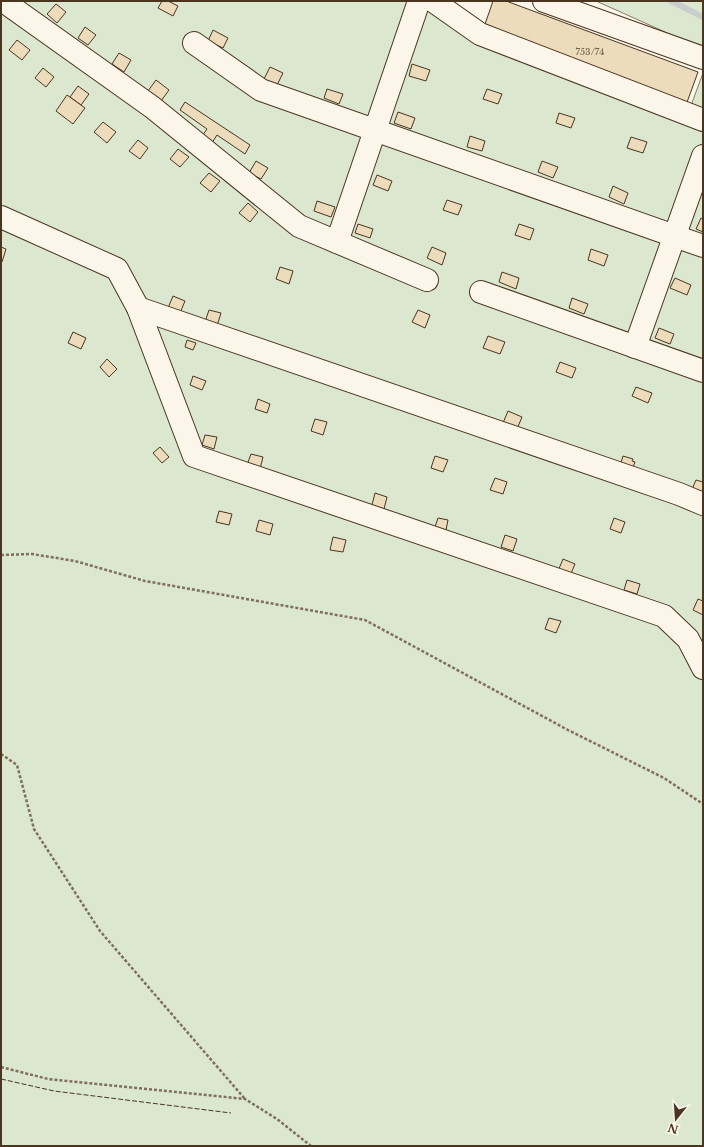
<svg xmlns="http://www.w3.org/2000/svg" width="704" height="1147" font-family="'Libre Baskerville',serif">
<rect width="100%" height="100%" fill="#fbf6e9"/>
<g fill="#dce7d0" stroke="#887966">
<polygon points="1,1 433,1 481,36 689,111 703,73 703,1146 1,1146"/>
<polygon points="596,1 703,1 703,49"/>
</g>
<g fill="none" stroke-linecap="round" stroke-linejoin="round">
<polyline stroke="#c9cecd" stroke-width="6" points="671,1 703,17"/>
</g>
<g fill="#ecdcbc" stroke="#4a3520">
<polygon points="162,1 168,1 178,6 173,16 158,8"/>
<polygon points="493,1 506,1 698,72 686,105 483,30"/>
<polygon points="56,4 66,12 57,23 47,14"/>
<polygon points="85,27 96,35 88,45 78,38"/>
<polygon points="213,30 228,38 223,48 208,41"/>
<polygon points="17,40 30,50 22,60 9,50"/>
<polygon points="119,53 131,60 124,72 112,64"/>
<polygon points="412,64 430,70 426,81 409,76"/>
<polygon points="270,67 283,73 277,85 264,79"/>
<polygon points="43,68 54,77 46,87 35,78"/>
<polygon points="156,80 169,90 161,101 148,91"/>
<polygon points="78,86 89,94 81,105 70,97"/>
<polygon points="327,89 343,94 339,104 324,98"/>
<polygon points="487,89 502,94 498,104 483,99"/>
<polygon points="67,95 85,108 73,124 56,111"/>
<polygon points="185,102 250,145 245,154 217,135 210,146 200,139 207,129 180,110"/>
<polygon points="398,112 415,118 411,129 394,123"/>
<polygon points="559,113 575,118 571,128 556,123"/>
<polygon points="103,122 116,132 107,143 94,132"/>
<polygon points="470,136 485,141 482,151 467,147"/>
<polygon points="631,137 647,142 643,153 627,148"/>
<polygon points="138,140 148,148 140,159 129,151"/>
<polygon points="178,149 189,157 180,167 170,159"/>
<polygon points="256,161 268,168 261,179 249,173"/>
<polygon points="542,161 558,167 553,178 538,172"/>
<polygon points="209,173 220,181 211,192 200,183"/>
<polygon points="377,175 392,181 388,191 373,185"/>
<polygon points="613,186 628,193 624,204 609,197"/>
<polygon points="447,200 462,205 458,215 443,210"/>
<polygon points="317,201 335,207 331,217 314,211"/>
<polygon points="248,203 258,212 250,222 239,213"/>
<polygon points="701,218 703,219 703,232 696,229"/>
<polygon points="358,224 373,229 370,238 355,233"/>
<polygon points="519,224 534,229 530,240 515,235"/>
<polygon points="1,247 6,249 2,262 1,262"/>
<polygon points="432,247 446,253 442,265 427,258"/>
<polygon points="591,249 608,255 604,266 588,260"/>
<polygon points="280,267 293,271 289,284 276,279"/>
<polygon points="502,272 519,278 516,289 499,282"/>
<polygon points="675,278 691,285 687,295 670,288"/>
<polygon points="173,296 185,301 180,313 168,308"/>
<polygon points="572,298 588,304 584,314 569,308"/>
<polygon points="209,310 221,313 217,326 205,322"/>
<polygon points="418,310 430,315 425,328 412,322"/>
<polygon points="659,328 674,334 670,344 655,338"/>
<polygon points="73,332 86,338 81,349 68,343"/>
<polygon points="488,336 505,342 500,354 483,348"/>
<polygon points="187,340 196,343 193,350 185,347"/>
<polygon points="107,359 117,369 109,377 100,367"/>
<polygon points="560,362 576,368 572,378 556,372"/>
<polygon points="193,376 206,381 202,390 190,385"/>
<polygon points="636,387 652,393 648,403 632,396"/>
<polygon points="258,399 270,404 267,413 255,409"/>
<polygon points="508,411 522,417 517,429 503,423"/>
<polygon points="315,419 327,422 323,435 311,431"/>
<polygon points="205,435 217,437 214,449 202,445"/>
<polygon points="160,447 169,457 162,463 153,453"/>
<polygon points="251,454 263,457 260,469 247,465"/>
<polygon points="435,456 448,460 443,472 431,468"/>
<polygon points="623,456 633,459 632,461 635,462 632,470 620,466"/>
<polygon points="495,478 507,482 503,494 490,490"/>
<polygon points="696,480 703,482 703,493 692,489"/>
<polygon points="375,493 387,497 384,509 372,505"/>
<polygon points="219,511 232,514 229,525 216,522"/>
<polygon points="438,518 448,520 446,530 435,527"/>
<polygon points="614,518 625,522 621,533 610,529"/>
<polygon points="259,520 273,524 270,535 256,531"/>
<polygon points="505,535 517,539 513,551 501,547"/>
<polygon points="333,537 346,540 343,552 330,550"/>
<polygon points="563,559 575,564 570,576 558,571"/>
<polygon points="627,580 640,584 637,594 624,590"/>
<polygon points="698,599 703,601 703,615 693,610"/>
<polygon points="549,618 561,621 556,633 545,629"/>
</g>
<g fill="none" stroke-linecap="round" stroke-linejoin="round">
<g stroke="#4a3520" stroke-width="24">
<g id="minor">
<polyline points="3,1 152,107 299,226 427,280"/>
<polyline points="433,1 480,34 703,120"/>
<polyline points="544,1 703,58"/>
<polyline points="194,43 261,90 703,246"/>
<polyline points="1,217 117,269 138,308 194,456 664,616 688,639 703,668"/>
<polyline points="337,242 419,1"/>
<polyline points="481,292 703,371"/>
<polyline points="138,308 679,494 703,504"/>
<polyline points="635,347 703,156"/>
</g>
</g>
<g stroke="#7f6f5c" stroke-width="2.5" stroke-dasharray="3 2" stroke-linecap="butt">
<polyline points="1,555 32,554 75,561 145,581 365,620 568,730 664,778 703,804"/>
<polyline points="1,754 17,765 34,829 100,931 245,1099"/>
<polyline points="1,1067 48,1079 245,1099 277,1119 311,1146"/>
</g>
<use href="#minor" stroke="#fbf6e9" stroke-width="22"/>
<polyline stroke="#4a3520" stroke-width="1" stroke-dasharray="5 2" stroke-linecap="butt" points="1,1079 54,1091 231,1113"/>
</g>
<g text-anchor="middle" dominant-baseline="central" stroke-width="3" stroke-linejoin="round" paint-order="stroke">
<g font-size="9" fill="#725f47">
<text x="590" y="51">753/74</text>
</g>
</g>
<rect width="704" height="1147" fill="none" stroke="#4a3520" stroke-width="4"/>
<g transform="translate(676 1119) rotate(197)" stroke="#fbf6e9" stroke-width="3" paint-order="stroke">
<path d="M0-3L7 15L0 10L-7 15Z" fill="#4a3520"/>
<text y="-6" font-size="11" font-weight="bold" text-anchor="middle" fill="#4a3520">N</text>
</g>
</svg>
